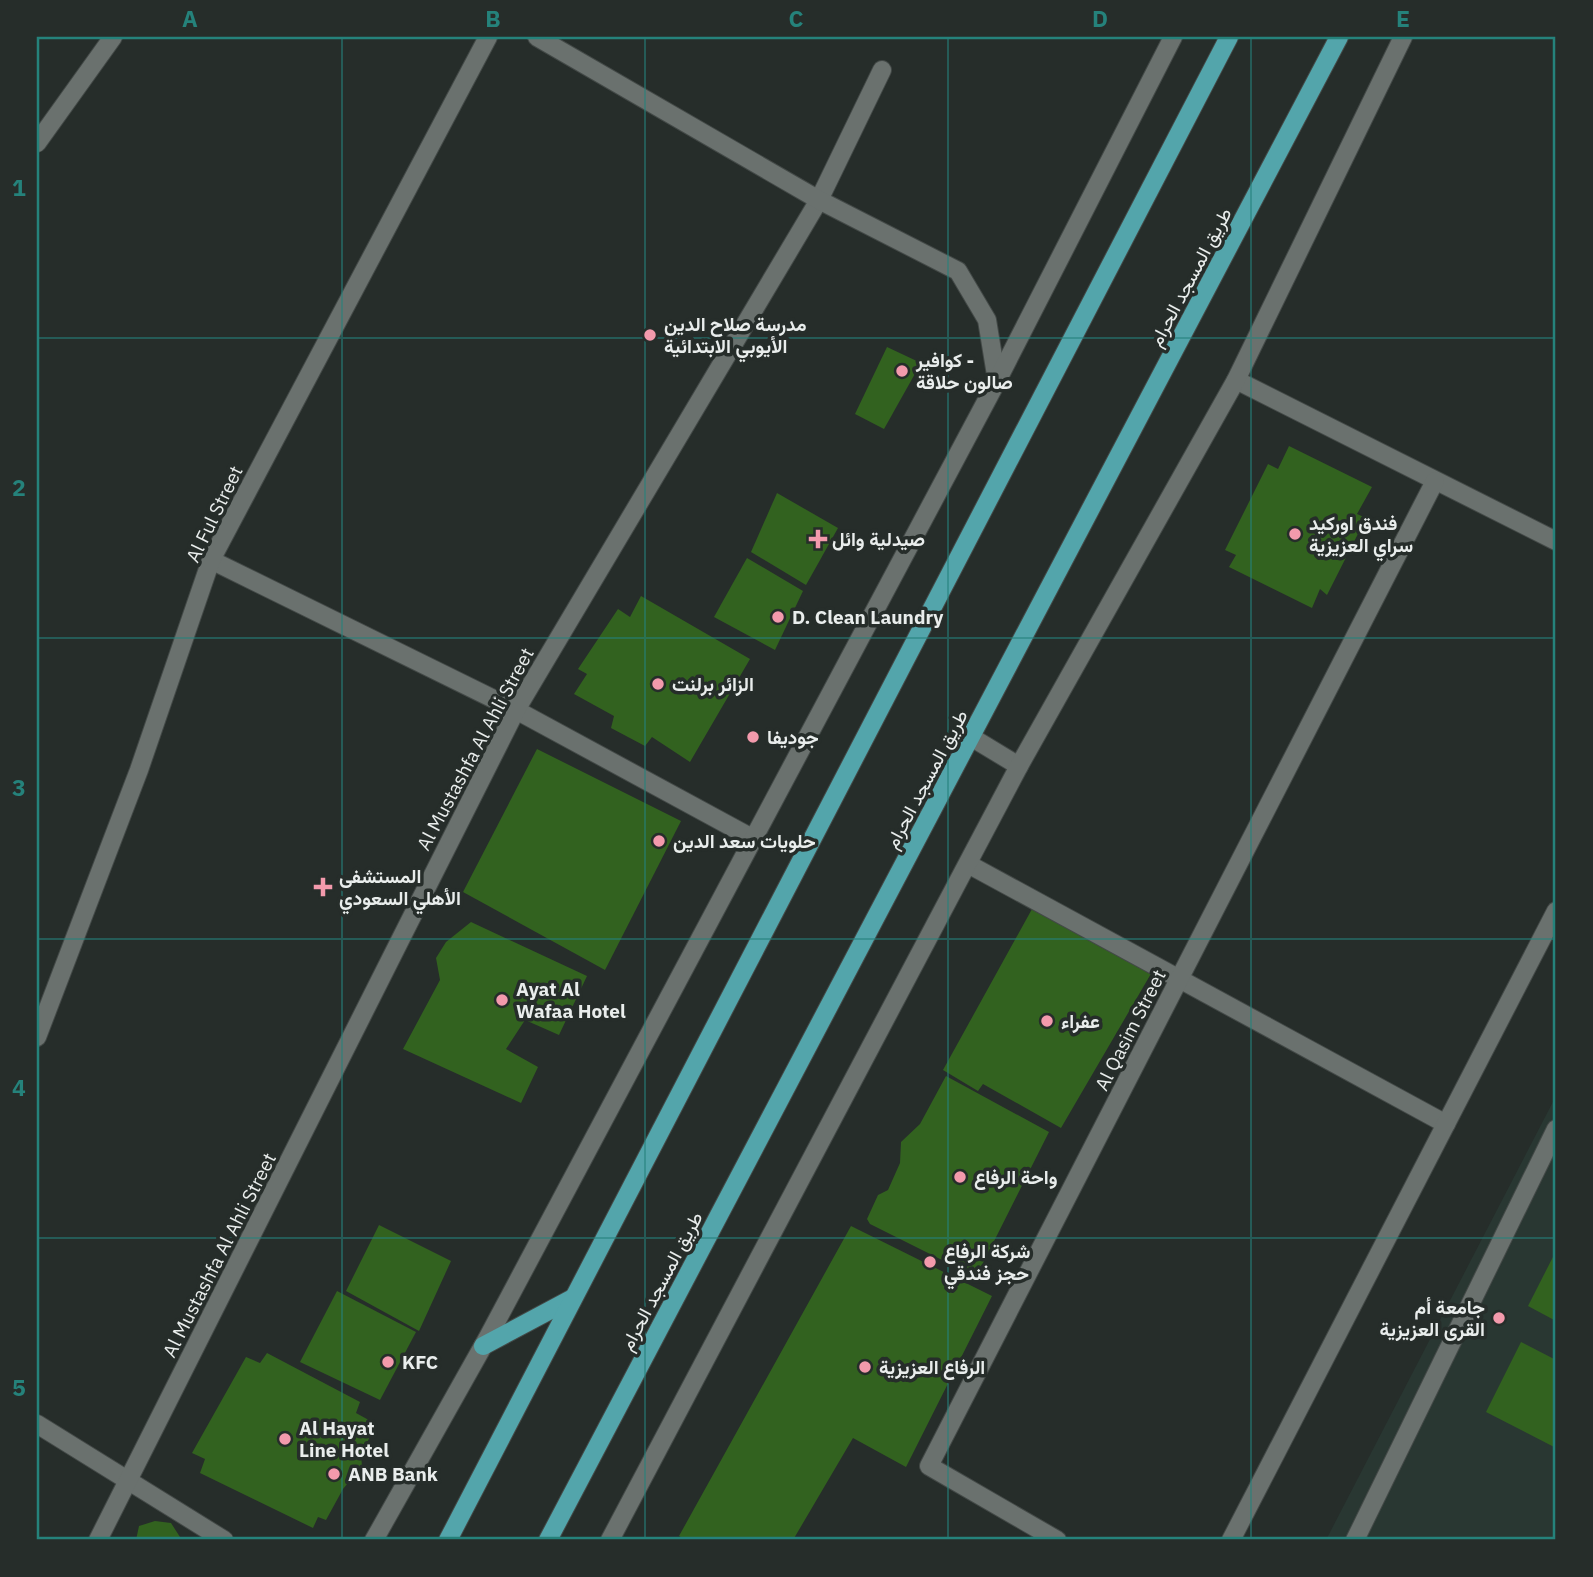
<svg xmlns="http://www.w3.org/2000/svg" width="1593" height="1577" font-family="'IBM Plex Sans',Vazirmatn,sans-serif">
<rect width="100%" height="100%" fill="#262d2a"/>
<polygon fill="#293732" points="1556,1096 1556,1540 1326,1540"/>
<g fill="#32621f">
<polygon points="887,347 921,363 884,429 855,414"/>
<polygon points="1289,446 1372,487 1357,514 1366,518 1327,595 1320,589 1312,608 1229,567 1236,555 1225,550 1268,464 1278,469"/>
<polygon points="777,493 838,528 806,585 751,552"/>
<polygon points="747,558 803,591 775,650 714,617"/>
<polygon points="641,596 750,659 690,762 652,737 645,746 611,728 614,716 574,694 587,674 578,669 618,609 630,617"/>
<polygon points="537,749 681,821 605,970 463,892"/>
<polygon points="1032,909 1152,972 1061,1128 983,1084 978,1091 943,1070"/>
<polygon points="471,922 587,976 559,1035 525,1020 506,1049 538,1067 521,1103 403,1049 440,980 436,958 446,942"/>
<polygon points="946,1076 1049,1132 976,1277 870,1224 867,1219 878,1195 888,1190 900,1163 901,1142 920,1124"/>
<polygon points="379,1225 451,1261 419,1331 346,1291"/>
<polygon points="851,1226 992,1296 906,1467 853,1438 793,1540 686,1540 679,1536"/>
<polygon points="1556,1251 1556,1321 1528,1306"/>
<polygon points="337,1291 416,1332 380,1400 300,1362"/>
<polygon points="1521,1342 1556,1360 1556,1448 1486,1412"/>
<polygon points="267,1353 360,1402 356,1413 376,1424 361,1455 362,1466 343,1489 326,1520 318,1517 313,1528 200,1473 205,1459 192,1453 246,1357 260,1363"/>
<polygon points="155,1521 171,1523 180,1537 186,1540 136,1540 139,1526"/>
</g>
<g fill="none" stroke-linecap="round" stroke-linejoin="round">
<g stroke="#434947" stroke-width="20">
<g id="street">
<polyline points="37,143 113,37"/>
<polyline points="1236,380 1556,541"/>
<polyline points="211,560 516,710 752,838"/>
<polyline points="968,864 1446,1124"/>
<polyline points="37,1037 139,770 211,560 488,37"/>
<polyline points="37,1424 224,1540"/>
<polyline points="98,1540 516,710 819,200 882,70"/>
<polyline points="1057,1540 929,1466 1435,481"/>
<polyline points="1231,1540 1556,911"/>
<polyline points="1355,1540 1556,1129"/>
</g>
</g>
<g stroke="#434947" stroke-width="20">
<g id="secondary">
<polyline points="537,37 819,200 958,271 987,320 997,381"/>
<polyline points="971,737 1019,766"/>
<polyline points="374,1540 487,1339 997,381 1173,37"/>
<polyline points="610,1540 1019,766 1236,380 1403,37"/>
</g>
</g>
<g stroke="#434947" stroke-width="20">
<g id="primary">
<polyline points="483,1346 573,1298"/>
<polyline points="448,1540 1229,37"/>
<polyline points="548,1540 1339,37"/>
</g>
</g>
<use href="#street" stroke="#6a716e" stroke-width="18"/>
<use href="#secondary" stroke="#6a716e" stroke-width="18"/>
<use href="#primary" stroke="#53a5ab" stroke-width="18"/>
</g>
<path fill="none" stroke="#25827b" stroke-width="2" stroke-opacity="0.55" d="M 342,37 L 342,1540M 645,37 L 645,1540M 948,37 L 948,1540M 1251,37 L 1251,1540M 37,338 L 1556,338M 37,638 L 1556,638M 37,939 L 1556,939M 37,1238 L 1556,1238"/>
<g fill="#f39aac" stroke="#262d2a" stroke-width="2.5">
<circle cx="650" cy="335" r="7"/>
<circle cx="902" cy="371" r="7"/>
<circle cx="1295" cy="534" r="7"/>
<path d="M814.5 528.5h7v7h7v7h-7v7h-7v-7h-7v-7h7z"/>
<circle cx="778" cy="617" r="7"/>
<circle cx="658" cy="684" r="7"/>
<circle cx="753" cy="737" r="7"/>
<circle cx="659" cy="841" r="7"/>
<path d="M319.5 876.5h7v7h7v7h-7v7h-7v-7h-7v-7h7z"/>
<circle cx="502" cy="1000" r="7"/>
<circle cx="1047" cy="1021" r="7"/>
<circle cx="960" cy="1177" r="7"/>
<circle cx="930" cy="1262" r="7"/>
<circle cx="1499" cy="1318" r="7"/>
<circle cx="388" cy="1362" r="7"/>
<circle cx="865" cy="1367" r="7"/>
<circle cx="285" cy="1439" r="7"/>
<circle cx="334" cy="1474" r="7"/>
</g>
<g text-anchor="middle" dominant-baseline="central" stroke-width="7" stroke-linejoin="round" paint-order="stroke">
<g font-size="19" fill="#e9edec" stroke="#262d2a">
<text transform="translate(1190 277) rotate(-62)">طريق المسجد الحرام</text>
<text transform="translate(214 514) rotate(-64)">Al Ful Street</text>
<text transform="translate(475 749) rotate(-62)">Al Mustashfa Al Ahli Street</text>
<text transform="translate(926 779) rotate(-62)">طريق المسجد الحرام</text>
<text transform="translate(1130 1030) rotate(-63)">Al Qasim Street</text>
<text transform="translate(219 1255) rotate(-63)">Al Mustashfa Al Ahli Street</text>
<text transform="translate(661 1281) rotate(-62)">طريق المسجد الحرام</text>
</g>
<g font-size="19" font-weight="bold" fill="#e9edec" stroke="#262d2a" text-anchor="start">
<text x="664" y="324">مدرسة صلاح الدين<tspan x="664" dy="22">الأيوبي الابتدائية</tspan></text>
<text x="916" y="360">كوافير -<tspan x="916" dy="22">صالون حلاقة</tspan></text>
<text x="1309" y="523">فندق اوركيد<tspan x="1309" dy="22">سراي العزيزية</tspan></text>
<text x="832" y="539">صيدلية وائل</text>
<text x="792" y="617">D. Clean Laundry</text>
<text x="672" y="684">الزائر برلنت</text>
<text x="767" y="737">جوديفا</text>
<text x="673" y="841">حلويات سعد الدين</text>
<text x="339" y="876">المستشفى<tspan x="339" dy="22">الأهلي السعودي</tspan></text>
<text x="516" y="989">Ayat Al<tspan x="516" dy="22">Wafaa Hotel</tspan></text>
<text x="1061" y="1021">عفراء</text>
<text x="974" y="1177">واحة الرفاع</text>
<text x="944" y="1251">شركة الرفاع<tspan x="944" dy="22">حجز فندقي</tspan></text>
<text x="1485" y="1307" text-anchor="end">جامعة أم<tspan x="1485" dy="22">القرى العزيزية</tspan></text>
<text x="402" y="1362">KFC</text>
<text x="879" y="1367">الرفاع العزيزية</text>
<text x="299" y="1428">Al Hayat<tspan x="299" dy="22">Line Hotel</tspan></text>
<text x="348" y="1474">ANB Bank</text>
</g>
</g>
<rect width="1593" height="1577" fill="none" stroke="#262d2a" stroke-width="77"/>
<rect x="38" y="38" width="1516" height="1500" fill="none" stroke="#25827b" stroke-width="2.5"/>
<g font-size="23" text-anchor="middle" font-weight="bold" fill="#25827b">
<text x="190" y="27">A</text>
<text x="493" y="27">B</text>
<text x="796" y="27">C</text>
<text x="1100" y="27">D</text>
<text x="1403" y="27">E</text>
<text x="19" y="196">1</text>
<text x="19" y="496">2</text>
<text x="19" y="796">3</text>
<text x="19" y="1096">4</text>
<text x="19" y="1396">5</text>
</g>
</svg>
